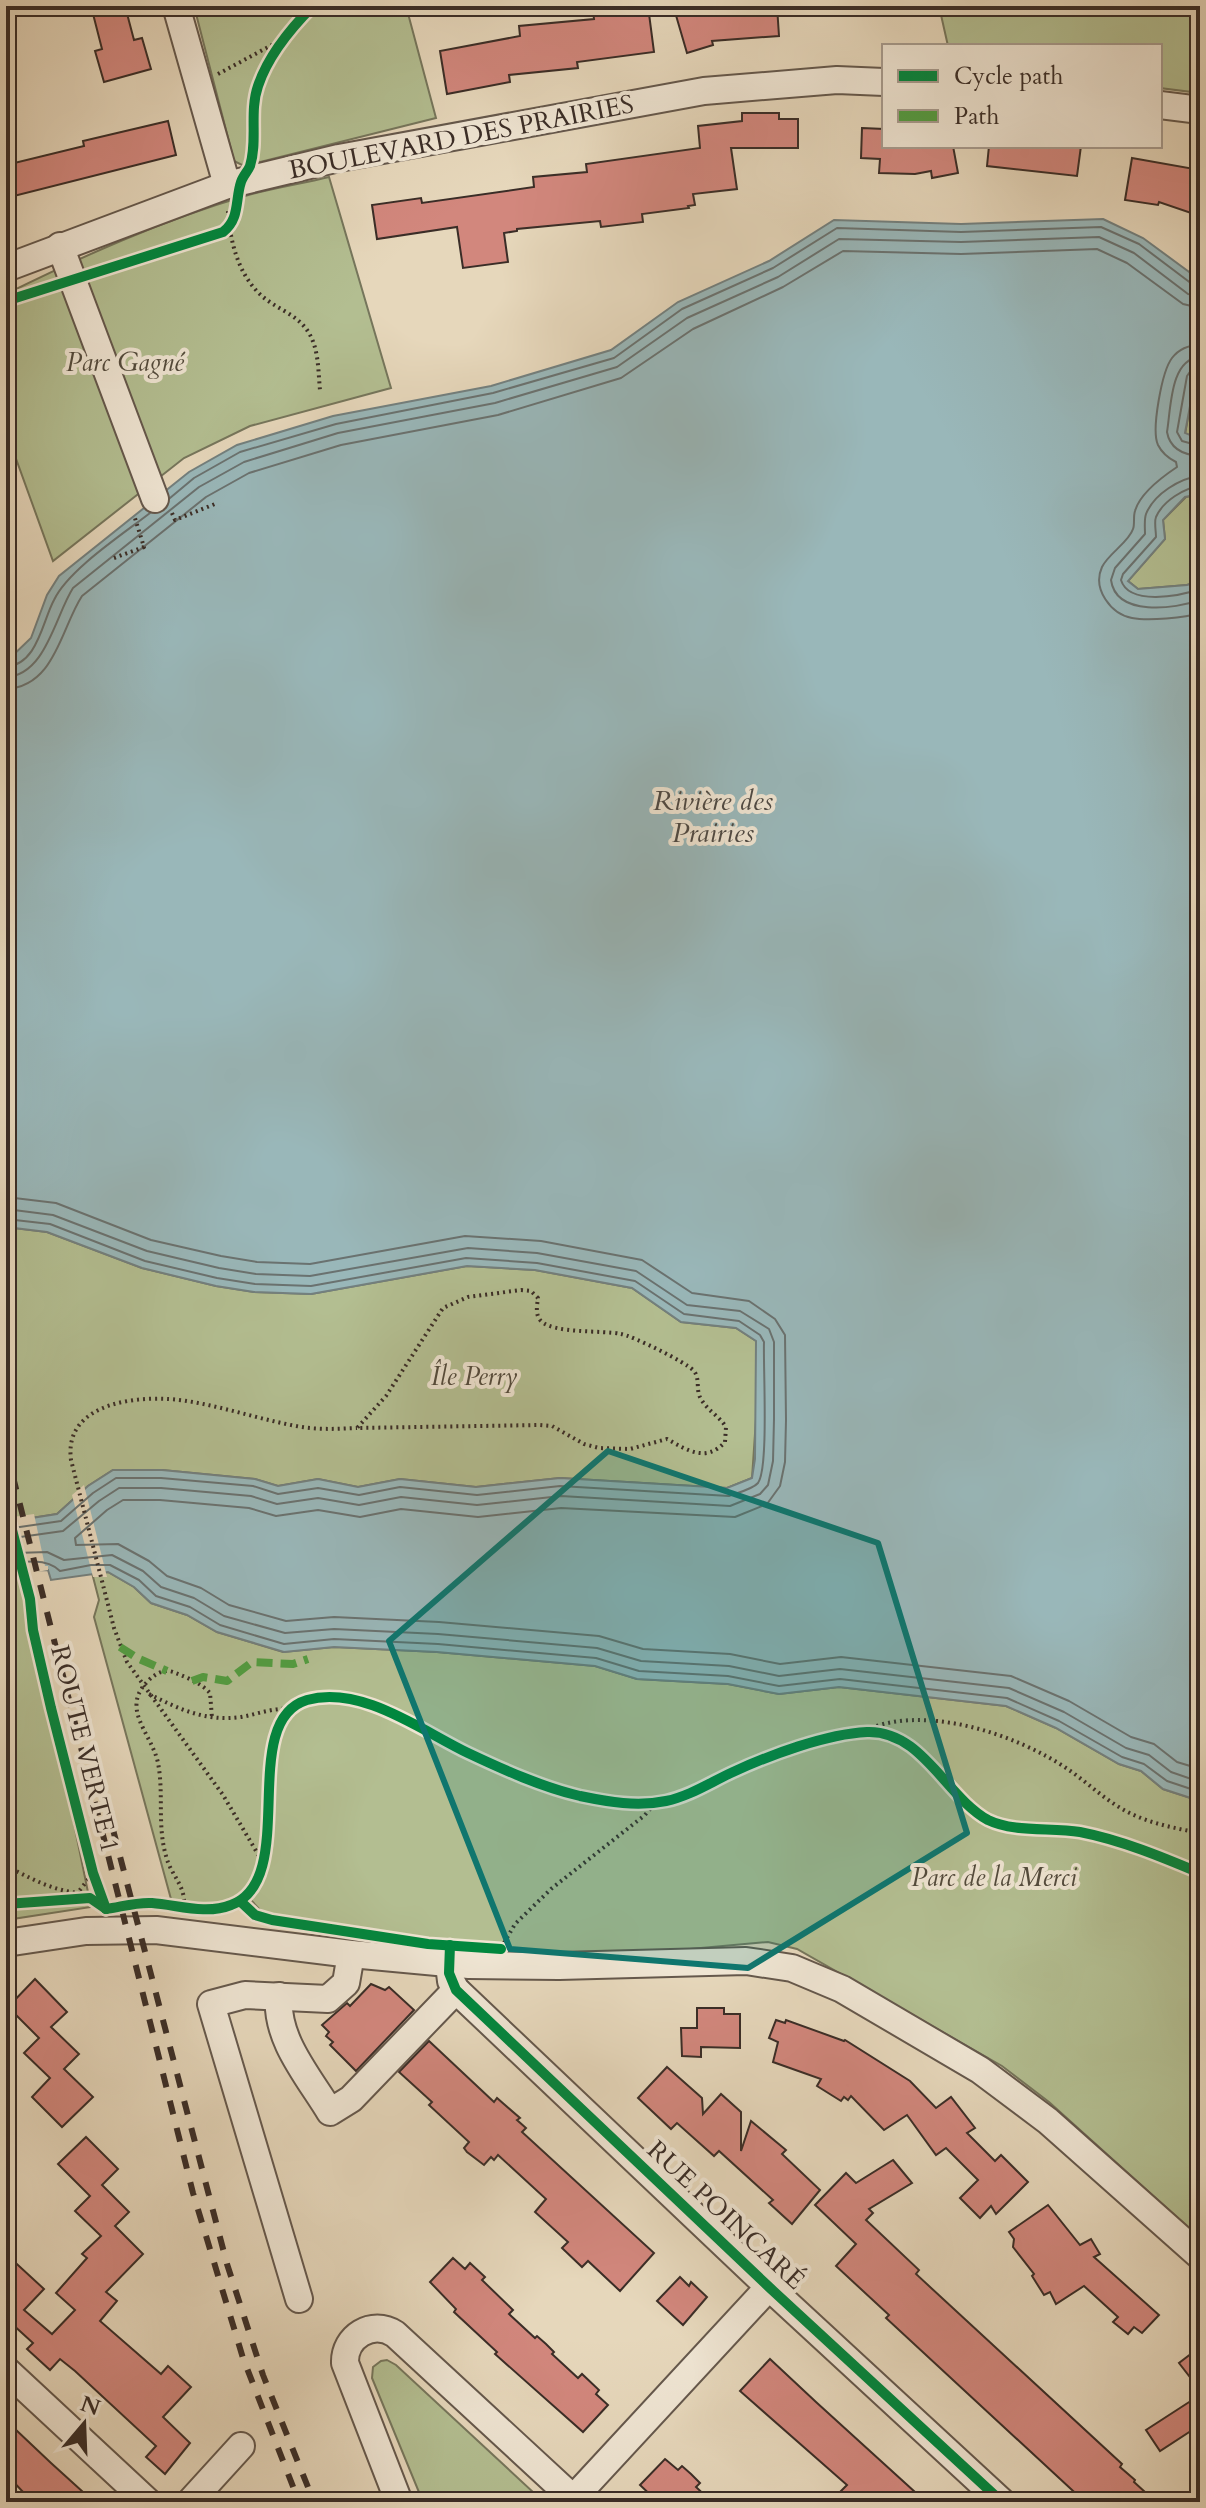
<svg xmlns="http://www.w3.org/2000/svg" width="1206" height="2508" font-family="Cardo,serif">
<rect width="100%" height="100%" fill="#e6d7bb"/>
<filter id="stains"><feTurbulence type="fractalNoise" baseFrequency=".0025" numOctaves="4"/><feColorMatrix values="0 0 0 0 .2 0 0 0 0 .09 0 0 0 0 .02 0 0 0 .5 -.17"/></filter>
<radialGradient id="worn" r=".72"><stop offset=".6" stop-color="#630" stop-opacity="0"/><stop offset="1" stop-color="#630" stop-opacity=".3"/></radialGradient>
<g fill="#b3be91" stroke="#76765c" stroke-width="2">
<polygon points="194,6 406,6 436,118 244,166 234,161"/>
<polygon points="939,6 1200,6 1200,93 1160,88 1160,46 948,46"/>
<path d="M 329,177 L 391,388 L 250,426 L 184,458 L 53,561 L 6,431 L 6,294 C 83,256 163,220 245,196 C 272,188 301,184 329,177 Z"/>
<polygon points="1200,369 1200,439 1185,434 1195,379"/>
<polygon points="1200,494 1200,581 1187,585 1138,589 1128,581 1165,539 1163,520 1186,497"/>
<polygon points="6,1227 47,1232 142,1268 216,1286 254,1292 311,1294 467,1266 535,1270 632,1288 681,1322 736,1328 756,1341 756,1419 752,1478 727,1488 560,1478 476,1487 400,1479 358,1487 318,1479 278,1486 255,1479 162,1470 113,1470 88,1486 57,1514 6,1522"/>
<polygon points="18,1571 26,1604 29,1630 69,1799 91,1907 6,1920 6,1575"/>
<polygon points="108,1572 134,1587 151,1603 187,1615 217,1632 283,1652 334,1647 437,1652 595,1666 637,1679 728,1684 779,1694 839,1687 1006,1706 1056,1728 1119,1764 1141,1771 1163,1789 1200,1801 1200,2238 1049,2102 1002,2066 797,1949 768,1942 679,1950 604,1954 507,1953 508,1945 439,1940 272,1915 261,1911 250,1899 218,1914 174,1910 94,1617 99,1600 92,1573"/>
<polygon points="387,2360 396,2365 533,2492 538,2502 423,2502 372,2378 373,2367 381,2361"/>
</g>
<polygon fill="#99b7b9" stroke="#73807f" stroke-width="2" points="1103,219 1143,238 1200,280 1200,369 1195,379 1185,433 1200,439 1200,494 1185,497 1163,520 1165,539 1128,581 1138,589 1187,585 1200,581 1200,1801 1163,1789 1141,1771 1119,1764 1056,1728 1006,1706 839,1687 779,1694 728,1684 637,1679 595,1666 437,1652 334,1647 284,1652 217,1632 187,1615 151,1603 134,1587 108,1572 51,1580 48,1570 18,1571 6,1575 6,1522 57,1514 88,1486 113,1470 162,1470 255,1479 278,1486 318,1479 358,1487 400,1479 476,1487 560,1478 727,1488 752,1478 755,1459 756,1341 736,1328 681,1322 632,1288 535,1270 467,1266 311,1294 254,1292 216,1286 142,1268 47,1232 6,1227 6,662 31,638 47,595 59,576 189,472 237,445 333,416 491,386 611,350 678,302 769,261 834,220 961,224"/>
<g fill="#e6d7bb">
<polygon points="84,1485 107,1577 93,1577 72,1495"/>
<polygon points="34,1514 45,1566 48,1566 48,1570 19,1575 6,1518"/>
</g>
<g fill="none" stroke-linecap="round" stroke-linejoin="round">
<g stroke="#6a7270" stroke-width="2">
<path d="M 1200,345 C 1189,345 1179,349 1172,358 C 1162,371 1151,430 1158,445 C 1162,453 1168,458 1176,462 L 1177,467 C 1162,477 1140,493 1135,511 C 1133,517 1135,524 1133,529 C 1129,542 1108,554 1102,567 C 1092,589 1111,614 1132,618 C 1148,621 1185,618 1200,613"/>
<path d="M 1200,357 C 1170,359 1171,408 1167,432 C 1170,449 1184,455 1200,456"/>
<polyline points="1200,367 1192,369 1187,376 1177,432 1182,441 1200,446"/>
<path d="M 1200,476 C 1180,478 1154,494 1146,514 C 1144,520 1145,527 1145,534 L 1115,568 L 1111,580 C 1116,617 1175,609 1200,600"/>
<path d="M 1200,486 C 1184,488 1163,501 1156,517 C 1154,522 1156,531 1156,537 L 1123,574 L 1121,580 C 1129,606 1180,596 1200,589"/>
<polyline points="170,498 194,478 240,452 336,424 493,393 614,358 682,309 773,268 837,228 961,232 1101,227 1139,244 1192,284 1200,286"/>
<path d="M 6,667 C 38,664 42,622 54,600 C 68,570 123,534 150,513"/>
<path d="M 6,677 C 46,675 55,616 73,588 L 199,487 L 244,462 L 338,433 L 495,403 L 617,367 L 687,318 L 778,277 L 839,239 L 961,242 L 1099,237 L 1134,253 L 1188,294 L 1200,296"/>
<path d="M 6,689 C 55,687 61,628 82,596 L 206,497 L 249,473 L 341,445 L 498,415 L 621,378 L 693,329 L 783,287 L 843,251 L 961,254 L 1097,249 L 1127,263 L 1183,304 L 1200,308"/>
<polyline points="6,1197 56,1203 151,1240 221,1256 257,1262 310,1264 465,1236 541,1241 642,1260 692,1293 749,1301 775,1319 785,1335 786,1420 785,1462 780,1486 767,1504 735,1517 561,1508 478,1517 401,1509 360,1517 318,1510 276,1516 249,1508 160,1500 123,1500 107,1510 75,1538 76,1545 118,1544 149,1561 167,1576 201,1588 229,1605 286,1621 334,1617 439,1622 599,1636 643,1649 730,1654 780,1664 841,1657 1011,1676 1069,1701 1131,1737 1154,1744 1177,1762 1200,1769"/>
<polyline points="6,1209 53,1215 147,1251 219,1268 256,1274 310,1276 468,1248 537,1253 636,1271 687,1305 740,1311 769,1329 774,1342 774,1419 773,1461 768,1485 760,1494 730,1506 561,1496 477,1505 401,1497 359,1505 318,1498 277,1504 251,1496 161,1488 119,1488 99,1501 63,1531 6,1539"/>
<path d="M 6,1219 L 50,1224 L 145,1261 L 217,1278 L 255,1284 L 311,1286 L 466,1258 L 537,1263 L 635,1281 L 684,1314 L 739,1321 L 760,1335 L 764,1342 C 763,1366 769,1468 758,1483 C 753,1489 737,1493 729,1496 L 560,1486 L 477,1495 L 400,1487 L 359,1495 L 318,1488 L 278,1494 L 253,1486 L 161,1478 L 116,1478 L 93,1493 L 61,1521 L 6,1529"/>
<polyline points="6,1556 16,1553 47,1552 64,1560 112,1555 143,1571 161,1587 194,1598 224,1616 285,1633 334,1629 438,1634 597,1648 641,1661 729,1666 779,1676 840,1669 1009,1688 1064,1712 1126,1748 1149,1755 1171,1772 1200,1782"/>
<path d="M 6,1567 C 23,1560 47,1558 60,1571 L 91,1565 L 110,1565 L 139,1580 L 156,1596 L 190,1607 L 220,1625 L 284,1644 L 334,1639 L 438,1644 L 596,1658 L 639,1671 L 728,1676 L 779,1686 L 840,1679 L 1007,1698 L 1059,1721 L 1122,1757 L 1144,1764 L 1167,1781 L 1200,1792"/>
</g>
</g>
<g fill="#d2877d" stroke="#3a2d27" stroke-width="2">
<polygon points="91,6 125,6 134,40 142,38 151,69 104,82 95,51 102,49"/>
<polygon points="634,6 648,6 654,52 577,62 578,68 509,75 510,82 447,94 440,51 520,36 519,26 594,19 593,11"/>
<polygon points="695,6 777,6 779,36 712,41 713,45 687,53 675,12"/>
<polygon points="742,113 779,113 779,119 798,119 798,148 731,148 737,189 693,194 695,205 688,206 689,208 642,214 643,222 601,227 600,221 517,229 517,231 504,233 508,262 463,268 457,227 377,239 372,205 421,198 422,203 534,187 533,177 587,172 586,164 700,148 698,126 742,121"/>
<polygon points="168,121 176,155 6,198 6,165 84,146 83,141"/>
<polygon points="862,128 884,129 884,146 953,146 958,173 932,178 931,171 915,174 879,173 880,159 861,158"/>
<polygon points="989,146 1081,146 1077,176 987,166"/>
<polygon points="1132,158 1200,170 1200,196 1194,214 1159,202 1158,205 1125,200"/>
<polygon points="35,1979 67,2012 51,2027 79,2054 64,2069 93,2097 62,2127 32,2097 50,2078 24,2053 39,2038 8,2007"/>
<polygon points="371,1984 385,1990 389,1987 414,2010 356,2071 330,2045 333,2042 326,2036 329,2032 322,2025 347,2003 350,2006"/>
<polygon points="697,2008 724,2008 724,2014 740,2014 740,2048 701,2047 701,2057 682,2056 681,2028 697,2028"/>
<polygon points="776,2020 785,2023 786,2020 844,2041 845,2040 910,2081 936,2108 951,2097 975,2128 967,2133 995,2161 1001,2155 1028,2182 996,2214 991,2206 980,2218 960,2198 978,2180 946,2148 936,2155 907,2115 884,2130 851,2096 848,2100 844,2097 841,2101 817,2086 821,2079 773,2062 778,2042 769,2038"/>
<polygon points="429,2041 494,2102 497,2098 520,2118 517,2120 526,2128 522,2132 654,2253 620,2291 588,2261 582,2267 562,2248 568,2242 535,2212 546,2199 498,2155 494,2160 491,2157 484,2165 467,2152 464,2148 469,2142 429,2105 432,2102 399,2072"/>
<polygon points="667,2067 702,2098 703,2114 721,2094 741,2112 741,2151 751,2121 786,2150 782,2154 820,2190 792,2224 769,2203 773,2200 719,2151 714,2156 677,2123 671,2129 638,2098"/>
<polygon points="86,2137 118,2169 102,2185 129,2212 115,2226 143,2254 106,2292 117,2301 100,2321 161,2374 168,2366 191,2387 163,2417 190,2443 165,2474 146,2457 156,2446 75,2371 60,2359 50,2370 27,2349 33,2343 11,2323 6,2329 6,2254 44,2289 24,2310 52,2334 75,2310 56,2293 87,2258 82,2254 101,2236 75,2211 90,2196 58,2164"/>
<polygon points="893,2160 912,2183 869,2209 873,2213 866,2220 919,2270 916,2274 1122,2464 1120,2467 1135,2480 1134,2482 1156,2502 1085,2502 886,2318 889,2315 836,2266 856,2244 815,2205 846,2173 856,2183"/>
<polygon points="1048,2205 1080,2245 1091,2239 1100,2254 1094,2257 1159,2315 1142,2333 1134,2327 1128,2334 1113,2322 1118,2317 1084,2286 1056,2304 1050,2292 1044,2295 1032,2276 1034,2274 1013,2247 1014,2239 1009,2232"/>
<polygon points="453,2258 465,2269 470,2263 485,2277 482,2280 513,2310 509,2314 535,2338 537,2336 546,2344 554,2352 552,2354 578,2378 582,2374 599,2390 596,2394 608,2405 583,2432 495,2354 497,2352 454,2312 456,2309 430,2282"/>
<polygon points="680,2277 689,2286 691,2282 707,2297 683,2325 657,2301"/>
<polygon points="1200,2347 1200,2390 1179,2363"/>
<polygon points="770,2359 816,2402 926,2502 851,2502 840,2492 847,2485 740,2391"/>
<polygon points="1200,2395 1200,2425 1160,2451 1146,2430"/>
<polygon points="14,2428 51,2463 94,2502 34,2502 24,2493 6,2474 6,2437"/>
<polygon points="665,2459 678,2470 682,2466 691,2474 700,2483 696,2487 712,2502 658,2502 640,2485"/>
</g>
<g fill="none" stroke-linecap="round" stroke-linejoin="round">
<g stroke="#65584c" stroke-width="30">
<g id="minor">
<polyline points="176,6 227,185"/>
<polyline points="1160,105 1200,110"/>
<polyline points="60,246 155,499"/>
<polyline points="6,268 227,185 339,158 704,91 837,80 884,82"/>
<polyline points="6,1943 86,1931 156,1930 351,1954 469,1965 559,1966 746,1961 792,1968 842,1989 980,2070 1048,2121 1200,2256"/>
<polyline points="449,1964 451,1981 456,1990 769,2287 1002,2502"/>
<path d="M 279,1996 C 275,2039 309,2077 330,2112 L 351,2099 L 456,1990"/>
<polyline points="299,2299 211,2004 245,1995 328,1999 346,1983 351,1954"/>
<polyline points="6,2370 148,2502"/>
<polyline points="190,2502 241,2446"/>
<path d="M 399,2502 L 345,2363 C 344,2337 372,2319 395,2334 L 577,2502"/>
<polyline points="570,2502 769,2287"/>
</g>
</g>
<g stroke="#3a2d27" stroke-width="4" stroke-dasharray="2 4" stroke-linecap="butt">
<polyline points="218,74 285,38"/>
<path d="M 228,211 C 230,241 238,275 262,296 C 275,308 296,314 307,330 C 319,347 318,370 320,390"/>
<polyline points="172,513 175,520 215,504"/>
<polyline points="114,558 144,547 134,515"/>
<path d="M 521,1290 L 531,1291 L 538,1298 C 537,1306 535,1315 541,1321 C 554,1334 603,1330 621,1334 C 633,1336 685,1362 693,1370 C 701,1378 695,1390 701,1399 C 707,1410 719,1416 726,1427 L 725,1442 C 706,1463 687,1450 667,1439 L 630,1449 L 599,1448 L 584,1444 L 552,1426 L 540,1425 L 357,1428 L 386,1396 L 443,1308 L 468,1297 Z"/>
<path d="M 149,1694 C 179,1709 206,1722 241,1717 C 258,1714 275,1707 292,1709"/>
<path d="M 860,1733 C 919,1701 1017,1734 1069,1770 C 1088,1783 1104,1799 1124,1810 C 1147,1823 1174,1828 1200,1833"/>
<path d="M 262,1861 L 223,1795 L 127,1662 L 114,1628 L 71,1460 C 63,1400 144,1394 187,1401 C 224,1407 259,1419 296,1426 C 316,1430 336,1429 357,1428"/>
<path d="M 6,1866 C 40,1883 61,1895 100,1894"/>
<polyline points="76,1895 93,1873"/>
<path d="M 184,1907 C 186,1885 171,1876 166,1856 C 157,1825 164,1794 158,1763 C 152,1733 118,1708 150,1679 C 157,1673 164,1669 173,1672 C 186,1677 201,1683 210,1693 L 212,1718"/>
<polyline points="504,1943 515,1924 551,1889 645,1815 655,1803"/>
</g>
<use href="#minor" stroke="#efe5d3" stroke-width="26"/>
<g stroke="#3a2d27" stroke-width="6" stroke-dasharray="14 14" stroke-linecap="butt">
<polyline points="6,1449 193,2193 243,2358 299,2502"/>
<polyline points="106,1803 227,2264 263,2375 314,2502"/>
</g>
<g stroke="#529d41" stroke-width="8" stroke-dasharray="16 8" stroke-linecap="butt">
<polyline points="120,1647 137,1658 167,1671"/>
<polyline points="192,1681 203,1677 227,1681 252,1662 293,1664 308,1659"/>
</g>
<g stroke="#efe5d3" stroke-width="15">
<g id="cycleway">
<path d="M 6,301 L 223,232 C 240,219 235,200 241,182 C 243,176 248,171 250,166 C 258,141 249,112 258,86 C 268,56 291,28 313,6"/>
<polyline points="6,1507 30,1599 33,1630 51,1708 93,1873 106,1909"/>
<polyline points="240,1901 255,1915 272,1920 428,1944 501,1949"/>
<polyline points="6,1904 90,1898 106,1909"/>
<path d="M 106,1909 C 121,1907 136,1902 152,1903 C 178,1905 206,1915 231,1905 C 301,1880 236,1721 307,1700 C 362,1685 422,1731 468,1753 C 504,1770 542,1787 580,1796 C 609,1802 637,1807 666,1801 C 690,1796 711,1782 733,1772 C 770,1755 826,1734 867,1732 C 922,1730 946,1797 988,1820 C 1015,1833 1051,1827 1080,1832 C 1121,1840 1162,1857 1200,1873"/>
<polyline points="450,1945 449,1973 456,1990 769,2287 1002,2502"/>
</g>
</g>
<use href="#cycleway" stroke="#00873e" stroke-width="10"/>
</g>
<path fill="#0f766e" fill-opacity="0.2" stroke="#0f766e" stroke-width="6" stroke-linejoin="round" d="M 608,1451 L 878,1543 L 967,1833 L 748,1968 L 510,1949 L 389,1641 Z"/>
<g text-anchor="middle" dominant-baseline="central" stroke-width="8" stroke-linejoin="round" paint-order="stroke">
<g font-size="26" fill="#3a2d27" stroke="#efe5d3">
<text transform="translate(461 137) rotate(-11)">BOULEVARD DES PRAIRIES</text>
<text transform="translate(85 1749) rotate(76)">ROUTE VERTE 1</text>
<text transform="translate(726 2215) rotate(43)">RUE POINCARÉ</text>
</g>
<g font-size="26" font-style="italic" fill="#524a3c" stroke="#efe5d3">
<text x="125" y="362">Parc Gagné</text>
<text x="474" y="1376">Île Perry</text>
<text x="994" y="1877">Parc de la Merci</text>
</g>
<g font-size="28" font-style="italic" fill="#4d4944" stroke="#efe5d3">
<text x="713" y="801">Rivière des<tspan x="713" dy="32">Prairies</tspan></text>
</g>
</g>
<rect width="1206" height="2508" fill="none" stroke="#e6d7bb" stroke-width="32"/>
<rect x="8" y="8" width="1190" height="2492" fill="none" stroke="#3a2d27" stroke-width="4"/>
<rect x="16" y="16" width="1174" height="2476" fill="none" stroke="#3a2d27" stroke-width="2"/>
<rect x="882" y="44" width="280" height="104" fill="#efe5d3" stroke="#a79b8e" stroke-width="2"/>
<rect x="898" y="70" width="40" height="12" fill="#00873e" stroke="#a79b8e" stroke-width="2"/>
<text x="954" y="84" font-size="24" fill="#3a2d27">Cycle path</text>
<rect x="898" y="110" width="40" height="12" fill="#529d41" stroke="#a79b8e" stroke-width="2"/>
<text x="954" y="124" font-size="24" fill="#3a2d27">Path</text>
<g transform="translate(84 2424) rotate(19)" stroke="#efe5d3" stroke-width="6" paint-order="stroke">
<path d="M0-6L14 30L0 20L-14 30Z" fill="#3a2d27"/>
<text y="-12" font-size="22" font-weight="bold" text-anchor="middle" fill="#3a2d27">N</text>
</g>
<rect width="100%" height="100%" filter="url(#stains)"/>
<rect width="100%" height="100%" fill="url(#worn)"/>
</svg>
